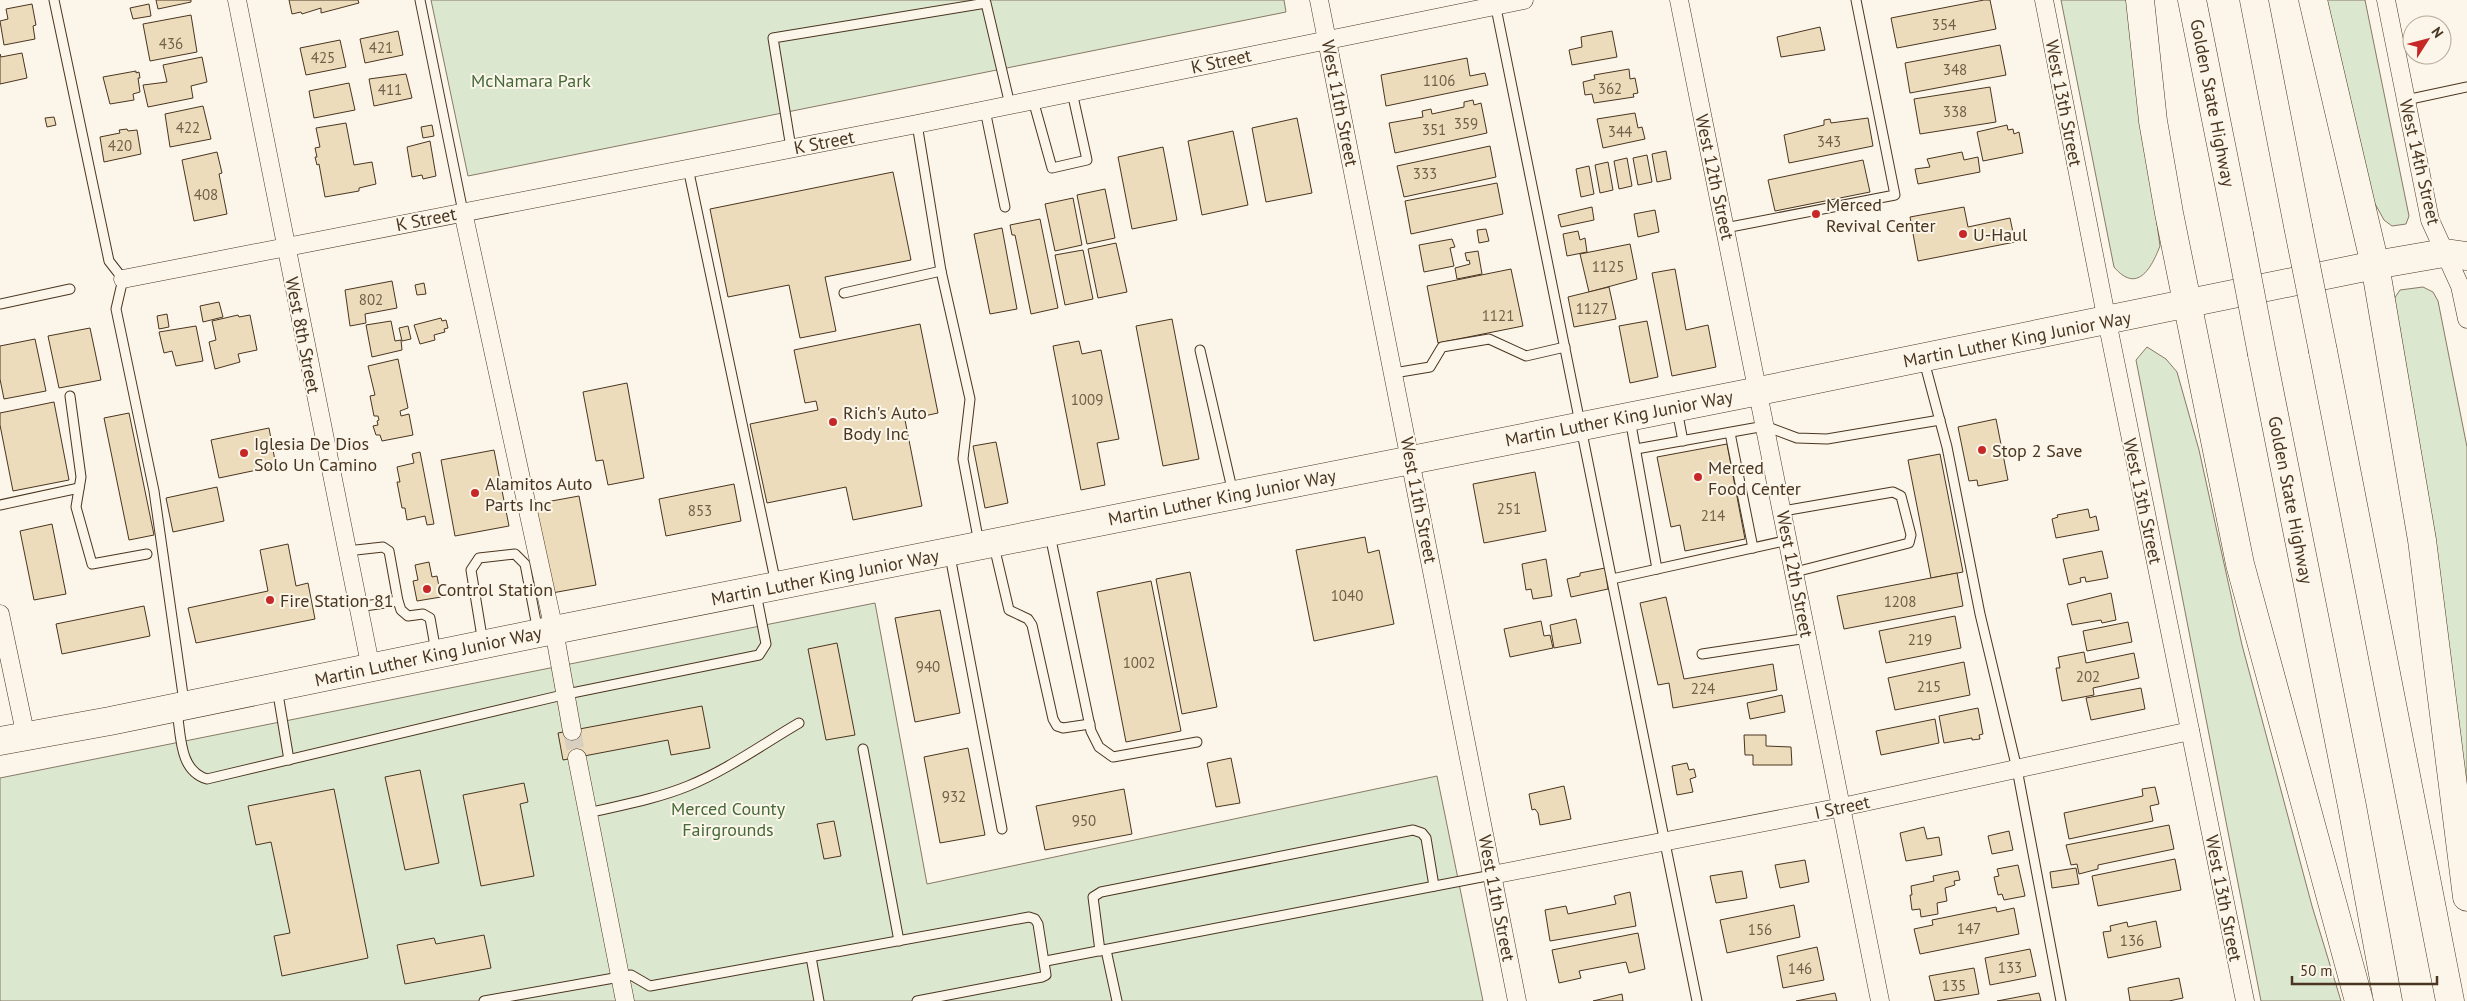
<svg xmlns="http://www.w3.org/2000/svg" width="2467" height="1001" font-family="'PT Sans',sans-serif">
<rect width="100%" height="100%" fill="#fbf6e9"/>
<g fill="#dce7d0" stroke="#887966">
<polygon points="431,0 1284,0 1286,12 468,176"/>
<path d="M 2061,0 L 2127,0 L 2160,246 C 2151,269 2137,294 2114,267 Z"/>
<polygon points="2323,0 2365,0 2409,216 2406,224 2392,226 2384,220 2373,200"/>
<polygon points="2423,287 2433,292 2438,301 2467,447 2467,802 2394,299 2400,290"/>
<polygon points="2147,347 2166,359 2177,372 2199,450 2242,645 2312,906 2341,1001 2261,1001 2136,360"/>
<polygon points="875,603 927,884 1437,776 1483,1001 0,1001 0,778"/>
</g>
<g fill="#ecdcbc" stroke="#4a3520">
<polygon points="156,0 191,0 191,2 158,9"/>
<polygon points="289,0 358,0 359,3 321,13 321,8 302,14 301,12 292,14"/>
<polygon points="1984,0 1990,0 1996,29 1897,48 1891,18"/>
<polygon points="32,4 36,25 33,26 35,39 4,45 0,21 8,19 6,9"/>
<polygon points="149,4 151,16 133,19 130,8"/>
<polygon points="191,15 197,52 150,61 143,24"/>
<polygon points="1820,27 1825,50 1781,57 1777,37"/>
<polygon points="398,31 403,55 365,63 360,39"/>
<polygon points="1612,31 1617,57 1572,65 1569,50 1582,47 1581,37"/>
<polygon points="340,40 346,67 306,75 300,48"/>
<polygon points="2000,45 2006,75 1910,93 1905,63"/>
<polygon points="22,53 27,78 0,84 0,54 1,57"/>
<polygon points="202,57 207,82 191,86 193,98 148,107 143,85 167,82 163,65"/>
<polygon points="1467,58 1470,76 1485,73 1488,85 1386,106 1381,75"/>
<polygon points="1629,69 1630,79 1635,78 1638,93 1633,94 1634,97 1594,103 1592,94 1585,95 1583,82 1595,79 1594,75"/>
<polygon points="136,71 136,73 139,72 140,78 138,78 140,92 133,94 134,100 110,104 103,77"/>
<polygon points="406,74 412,98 374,106 369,79"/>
<polygon points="349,83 355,110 314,118 309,91"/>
<polygon points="1990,87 1996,122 1920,134 1914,99"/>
<polygon points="1473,100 1474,105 1481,103 1487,133 1395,153 1389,123 1423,117 1422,111 1431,109 1432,114 1464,107 1464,102"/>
<polygon points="203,106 211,139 170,147 165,114"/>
<polygon points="1635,113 1638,128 1642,127 1645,139 1603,148 1597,119"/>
<polygon points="54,117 56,125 47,127 45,118"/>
<polygon points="1297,118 1312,193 1266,202 1252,128"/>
<polygon points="1868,118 1873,146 1789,163 1784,135 1824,125 1824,120 1830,119 1831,123"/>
<polygon points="346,123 354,165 372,162 376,184 359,188 359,191 325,197 319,164 317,165 315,157 317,157 315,148 320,147 316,128"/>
<polygon points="432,125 434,136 423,138 421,127"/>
<polygon points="2007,125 2008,130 2013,129 2014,134 2019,132 2023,153 1983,161 1977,132"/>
<polygon points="127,129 128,131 137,130 141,154 104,162 100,137 120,133 119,130"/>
<polygon points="1233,131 1248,205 1202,215 1188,141"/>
<polygon points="430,141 436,176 423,179 422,175 412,177 407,147"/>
<polygon points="1490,146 1496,177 1404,197 1397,166"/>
<polygon points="1163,147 1177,220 1132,229 1118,157"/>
<polygon points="1666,151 1671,179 1657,182 1652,154"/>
<polygon points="217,152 222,173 219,174 227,214 194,221 182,160"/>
<polygon points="1962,152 1964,160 1978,157 1980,172 1918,184 1915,169 1930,167 1927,159"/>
<polygon points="1647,155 1652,182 1638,185 1633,158"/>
<polygon points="1627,158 1632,186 1619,189 1614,161"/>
<polygon points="1863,160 1870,192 1775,211 1768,180"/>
<polygon points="1608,162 1613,190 1600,193 1595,165"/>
<polygon points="1589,166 1594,194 1581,197 1576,169"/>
<polygon points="893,172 911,260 825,277 836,331 800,338 789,285 728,297 710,209"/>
<polygon points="1497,183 1503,214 1411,234 1405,201"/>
<polygon points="1105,189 1115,238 1087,244 1077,195"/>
<polygon points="1073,198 1082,245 1055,251 1045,204"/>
<polygon points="1592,207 1594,220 1561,227 1558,215"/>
<polygon points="1964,207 1968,227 2010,218 2015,242 1918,261 1910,217"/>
<polygon points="1655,210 1659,232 1638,237 1634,214"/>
<polygon points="1040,219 1058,308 1031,314 1015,235 1012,235 1010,225"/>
<polygon points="1002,228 1017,309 990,314 974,234"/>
<polygon points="1486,229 1489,241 1479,243 1477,230"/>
<polygon points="1578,231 1580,240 1585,238 1587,252 1567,256 1563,234"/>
<polygon points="1452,239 1455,247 1450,248 1454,266 1424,272 1419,245"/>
<polygon points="1116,243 1127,292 1098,298 1088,249"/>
<polygon points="1630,244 1637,279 1589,292 1580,254"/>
<polygon points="1083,250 1093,299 1065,305 1055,255"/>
<polygon points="1478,251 1482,274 1457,279 1455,268 1470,264 1469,260 1467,261 1465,253"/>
<polygon points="1511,269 1523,326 1438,343 1427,286"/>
<polygon points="1675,269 1686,330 1708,325 1716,367 1672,376 1652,273"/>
<polygon points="392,281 397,308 365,314 366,323 350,326 345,290"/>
<polygon points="424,283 426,294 417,295 415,285"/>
<polygon points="1609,287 1616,319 1574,327 1568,297"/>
<polygon points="219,302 223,317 203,322 200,306"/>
<polygon points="167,314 169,327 159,329 157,316"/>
<polygon points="238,315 239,317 250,315 257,350 238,354 240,362 215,369 209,342 216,340 212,321"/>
<polygon points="441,318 442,321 446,320 448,328 444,329 445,332 434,335 435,340 420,344 414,325"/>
<polygon points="1172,319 1199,459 1163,466 1136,326"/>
<polygon points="391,321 395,341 401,340 402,350 372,357 366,325"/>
<polygon points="1647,321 1658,377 1630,383 1619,326"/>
<polygon points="920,324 938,413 905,420 922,506 853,520 846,487 767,503 750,424 818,410 816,401 805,403 794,350"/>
<polygon points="196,326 203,361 176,366 172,351 164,353 159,332"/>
<polygon points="408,326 411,339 402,341 399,328"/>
<polygon points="90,328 101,380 59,388 48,336"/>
<polygon points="35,339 46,391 4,399 0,379 0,346"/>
<polygon points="1079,341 1082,354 1101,350 1119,439 1097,443 1105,485 1081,490 1053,346"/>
<polygon points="398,359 408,408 400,411 401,416 409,414 413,435 382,441 380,435 376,435 373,426 378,425 377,421 379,420 378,416 374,416 370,396 375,395 368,366"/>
<polygon points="627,383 644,478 608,485 603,460 596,461 583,392"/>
<polygon points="54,402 69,480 13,491 0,425 0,413"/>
<polygon points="129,413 154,535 129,540 104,418"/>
<polygon points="1996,419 2008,480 1978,486 1977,480 1969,481 1958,427"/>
<polygon points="269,428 276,466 219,478 211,440"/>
<polygon points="996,442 1008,503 985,508 973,446"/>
<polygon points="1727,444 1745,539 1685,551 1680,525 1671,527 1657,457"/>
<polygon points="494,450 509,526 455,536 441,460"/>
<polygon points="420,452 434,524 427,525 425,516 407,520 405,508 402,508 397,482 400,482 397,467 414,463 412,454"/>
<polygon points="1940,454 1963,572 1931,578 1908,460"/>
<polygon points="1535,472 1546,531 1484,543 1473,484"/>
<polygon points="734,484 741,521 666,536 659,499"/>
<polygon points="217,487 224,521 173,532 166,498"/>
<polygon points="579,496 596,585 552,593 535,504"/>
<polygon points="2088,509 2090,518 2096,516 2099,530 2056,538 2052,519 2058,517 2057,515"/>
<polygon points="52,524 66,594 34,600 20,531"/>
<polygon points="1365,537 1368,553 1379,550 1394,624 1314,641 1296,550"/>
<polygon points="288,544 296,586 308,583 315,619 196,643 188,608 268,591 260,550"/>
<polygon points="2102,551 2108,578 2086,582 2085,577 2080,578 2081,582 2069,585 2063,559"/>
<polygon points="1546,559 1552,596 1533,599 1531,589 1526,590 1522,564"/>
<polygon points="429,562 432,577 437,576 441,597 417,601 413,581 418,580 415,565"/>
<polygon points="1605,568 1608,589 1571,597 1567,579 1580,576 1580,573"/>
<polygon points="1190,572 1217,707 1182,714 1156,579"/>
<polygon points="1957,573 1963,606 1844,629 1837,596"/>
<polygon points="1151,581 1181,731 1126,742 1097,592"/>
<polygon points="2111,593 2116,620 2102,623 2101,620 2072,625 2067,604"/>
<polygon points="1666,597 1684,679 1773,664 1777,690 1673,708 1669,683 1658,685 1640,603"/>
<polygon points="144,606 150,636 62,654 56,624"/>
<polygon points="940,610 960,713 915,722 895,618"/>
<polygon points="1955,616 1961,648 1886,663 1879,631"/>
<polygon points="1576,619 1581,643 1554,648 1550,625"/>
<polygon points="1541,621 1544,636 1550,635 1553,648 1510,657 1504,629"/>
<polygon points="2128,622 2132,642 2087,651 2083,631"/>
<polygon points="837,643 855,735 826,740 808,649"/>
<polygon points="2084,652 2086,663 2134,653 2139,678 2093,688 2094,695 2062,701 2056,668 2060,668 2058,657"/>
<polygon points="1964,662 1970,695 1895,710 1888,678"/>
<polygon points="2141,688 2145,709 2091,720 2086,698"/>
<polygon points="1782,695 1785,712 1750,719 1747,703"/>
<polygon points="702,706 710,748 671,755 668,740 563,760 558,733"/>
<polygon points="1978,708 1983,734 1979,735 1980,739 1972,740 1972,738 1944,743 1939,716"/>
<polygon points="1935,719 1939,743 1881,755 1876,731"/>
<polygon points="1744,735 1766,735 1766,746 1791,747 1792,765 1753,765 1753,755 1745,755"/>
<polygon points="968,748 985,835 940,843 924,757"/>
<polygon points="1231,758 1240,803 1216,807 1207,763"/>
<polygon points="1687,763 1689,770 1694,769 1696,777 1690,779 1693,792 1677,795 1672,766"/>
<polygon points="420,770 439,863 405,870 385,777"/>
<polygon points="524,783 528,802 520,804 534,876 481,886 463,795"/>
<polygon points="1564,786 1571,819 1540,825 1538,813 1535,809 1532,810 1529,794"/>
<polygon points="2155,787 2159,804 2150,806 2153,821 2069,839 2064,813 2143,796 2142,789"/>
<polygon points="334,789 368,958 282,976 274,936 290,933 271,842 256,845 248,806"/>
<polygon points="1124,789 1132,834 1045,850 1036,806"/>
<polygon points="834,821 841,856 824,859 817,824"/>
<polygon points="2169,825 2174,849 2098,865 2098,869 2079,874 2077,864 2071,865 2066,845"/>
<polygon points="1924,827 1927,839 1939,837 1942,855 1906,861 1900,833"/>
<polygon points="2009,831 2013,850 1992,854 1988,836"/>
<polygon points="2175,859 2181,890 2098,906 2092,876"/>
<polygon points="1805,860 1809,882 1780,888 1775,865"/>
<polygon points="2018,865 2025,896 2004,900 2002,894 1998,895 1994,877 1999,876 1997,869"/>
<polygon points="2076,868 2079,884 2052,888 2050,872"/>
<polygon points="1742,871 1747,898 1716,903 1710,876"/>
<polygon points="1958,871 1960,880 1954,881 1955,885 1945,888 1947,901 1937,903 1938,914 1921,917 1920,909 1912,910 1910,895 1912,895 1911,886 1934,881 1933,876"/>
<polygon points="1630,892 1636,926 1550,941 1545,910 1566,906 1568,914 1616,904 1614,896"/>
<polygon points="1794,905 1800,937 1727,953 1720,920"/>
<polygon points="1996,907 1997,912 2014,908 2019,934 1920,954 1914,929 1933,925 1932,920"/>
<polygon points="2156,921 2161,947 2108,958 2103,932 2111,931 2110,926 2127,922 2128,927"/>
<polygon points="1638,933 1645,969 1629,973 1626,962 1579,971 1581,978 1559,983 1552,950"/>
<polygon points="484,935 491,968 405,984 397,945 434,938 436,944"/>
<polygon points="1817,947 1824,980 1783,988 1777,956"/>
<polygon points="2030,949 2036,976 1990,985 1985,958"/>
<polygon points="1974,968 1979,994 1935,1001 1929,976"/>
<polygon points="2179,978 2183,998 2169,1001 2130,1001 2128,988"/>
<polygon points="1835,993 1837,1001 1796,1001"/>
<polygon points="2039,993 2041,1001 1997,1001"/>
<polygon points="1622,994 1623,1001 1593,1001"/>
</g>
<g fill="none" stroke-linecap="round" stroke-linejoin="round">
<polyline stroke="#d8cfc1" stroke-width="18" stroke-dasharray="18 9" stroke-linecap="butt" points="572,731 577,758"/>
<g stroke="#4a3520" stroke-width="11">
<g id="service">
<polyline points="54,0 109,261 123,279 116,309 154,491 184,702"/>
<polyline points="420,0 463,212"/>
<polyline points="1495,3 1697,1001"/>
<polyline points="1033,100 1052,168 1087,160 1072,92"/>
<polyline points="2406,100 2467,87"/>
<polyline points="985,110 1005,207"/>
<polyline points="791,148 773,38 986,3 1010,105"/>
<polyline points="688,168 776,584"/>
<polyline points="1725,228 1895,195 1856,0"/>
<polyline points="941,271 970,399 963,459 979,543"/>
<polyline points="844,293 941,271 917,124"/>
<polyline points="0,304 70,289"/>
<polyline points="1200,350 1233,493"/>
<polyline points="1924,361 1947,447 1980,614 2017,769 2061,1001"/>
<polyline points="1394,373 1430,367 1442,347 1489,339 1526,356 1565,347"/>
<polyline points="70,396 81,477 76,507 92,564 147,554"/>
<polyline points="1677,410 1683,441"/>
<polyline points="1630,419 1657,569"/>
<polyline points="1730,433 1753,548"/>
<polyline points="1636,449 1765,426 1797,438 1827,439 1940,420"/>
<polyline points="0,505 79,488"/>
<polyline points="1783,511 1893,492 1901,496 1911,535 1909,543 1795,572"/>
<polyline points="1050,535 1091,731 1099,747 1113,757 1197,742"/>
<polyline points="994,546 1009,610 1028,619 1032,625 1053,719 1057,726 1063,728 1090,724"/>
<polyline points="347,551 383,547 389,551 398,601 358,607"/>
<polyline points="950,556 1002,829"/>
<polyline points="1612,579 1789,540"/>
<polyline points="398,601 401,610 408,616 423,614 430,618 436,652"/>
<polyline points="483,643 471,570 479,558 515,554 525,564 538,632"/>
<polyline points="1702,654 1808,638"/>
<polyline points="277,688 289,760"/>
<path d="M 177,711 C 181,735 179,771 207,779 L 567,694 L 759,655 L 766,644 L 756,593"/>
<polyline points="863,749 899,941"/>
<path d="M 588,813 C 622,805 656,799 688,786 C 727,770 763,744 799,723"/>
<polyline points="1106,950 1117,1001"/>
<polyline points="1100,951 1093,897 1101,892 1413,830 1422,833 1426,838 1434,886"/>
<polyline points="811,957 819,1001"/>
<polyline points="1046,961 1492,875"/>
<polyline points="484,1001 631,975 650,986 1029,917 1035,919 1038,924 1046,975 1042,977 917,1001"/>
</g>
</g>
<g stroke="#4a3520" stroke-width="19">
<g id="minor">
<polyline points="237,0 371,669"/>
<polyline points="1319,0 1517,1001"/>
<polyline points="1679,0 1880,1001"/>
<polyline points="2044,0 2107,321 2245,1001"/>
<polyline points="2386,0 2430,220 2460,286 2467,319"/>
<polyline points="463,212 554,630 572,731"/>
<polyline points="123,279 917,124 1524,0"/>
<polyline points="0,614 26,737"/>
<polyline points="577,758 625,1001"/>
<polyline points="1492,875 1842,807 2190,731"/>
</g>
</g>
<g stroke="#4a3520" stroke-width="29">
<polyline id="primary" points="2375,265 2444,253 2467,256"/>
</g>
<g stroke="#4a3520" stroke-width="29">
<polyline id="trunk" points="0,741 110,721 554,630 1759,391 2375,265"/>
</g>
<g stroke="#4a3520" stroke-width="29">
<g id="motorway">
<polyline points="2140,0 2153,121 2169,213 2240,564 2359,1001"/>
<polyline points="2192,0 2239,234"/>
<polyline points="2254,0 2298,226"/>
<polyline points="2313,0 2375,265 2422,540 2467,897"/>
<polyline points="2323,351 2450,1001"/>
<polyline points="2262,354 2352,806 2388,1001"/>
</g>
</g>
<use href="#service" stroke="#fbf6e9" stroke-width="9"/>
<use href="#minor" stroke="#fbf6e9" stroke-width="18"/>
<use href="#primary" stroke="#fbf6e9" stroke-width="28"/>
<use href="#trunk" stroke="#fbf6e9" stroke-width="28"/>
<use href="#motorway" stroke="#fbf6e9" stroke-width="28"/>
<g stroke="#4a3520" stroke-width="29" stroke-linecap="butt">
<g id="motorway-bridge">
<polyline points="2298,226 2323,351"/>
<polyline points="2239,234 2262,354"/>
</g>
</g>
<use href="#motorway-bridge" stroke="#fbf6e9" stroke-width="28"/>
</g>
<g fill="#c62828" stroke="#fbf6e9" stroke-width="2">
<circle cx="1816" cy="214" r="5"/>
<circle cx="1963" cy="234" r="5"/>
<circle cx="833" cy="422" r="5"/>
<circle cx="1982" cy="450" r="5"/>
<circle cx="244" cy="453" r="5"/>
<circle cx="1698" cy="477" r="5"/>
<circle cx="475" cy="493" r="5"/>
<circle cx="427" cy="589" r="5"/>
<circle cx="270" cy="600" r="5"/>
</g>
<g text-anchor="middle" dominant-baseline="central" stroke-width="4" stroke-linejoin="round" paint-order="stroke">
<g font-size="15" fill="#725f47">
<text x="1944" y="24">354</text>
<text x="171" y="43">436</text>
<text x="381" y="47">421</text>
<text x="323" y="57">425</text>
<text x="1955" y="69">348</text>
<text x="1439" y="80">1106</text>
<text x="1610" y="88">362</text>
<text x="390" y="89">411</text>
<text x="1955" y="111">338</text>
<text x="1466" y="123">359</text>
<text x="188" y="127">422</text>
<text x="1434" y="129">351</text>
<text x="1620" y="131">344</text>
<text x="1829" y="141">343</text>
<text x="120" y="145">420</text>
<text x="1425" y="173">333</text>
<text x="206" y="194">408</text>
<text x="1608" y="266">1125</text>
<text x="371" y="299">802</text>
<text x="1592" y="308">1127</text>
<text x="1498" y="315">1121</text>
<text x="1087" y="399">1009</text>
<text x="1509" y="508">251</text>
<text x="700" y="510">853</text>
<text x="1713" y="515">214</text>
<text x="1347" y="595">1040</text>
<text x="1900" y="601">1208</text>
<text x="1920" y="639">219</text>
<text x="1139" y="662">1002</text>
<text x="928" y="666">940</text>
<text x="2088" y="676">202</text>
<text x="1929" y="686">215</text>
<text x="1703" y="688">224</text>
<text x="954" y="796">932</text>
<text x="1084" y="820">950</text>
<text x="1969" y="928">147</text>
<text x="1760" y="929">156</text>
<text x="2132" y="940">136</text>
<text x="2010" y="967">133</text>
<text x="1800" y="968">146</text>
<text x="1954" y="985">135</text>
</g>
<g font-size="18" fill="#4a3520" stroke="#fbf6e9">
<text transform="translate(1221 61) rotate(-12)">K Street</text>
<text transform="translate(1340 103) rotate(79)">West 11th Street</text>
<text transform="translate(2064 103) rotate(79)">West 13th Street</text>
<text transform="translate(2213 103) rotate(79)">Golden State Highway</text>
<text transform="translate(824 142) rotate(-11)">K Street</text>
<text transform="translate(2420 162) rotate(77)">West 14th Street</text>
<text transform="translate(1715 177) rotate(78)">West 12th Street</text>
<text transform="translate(426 219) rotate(-11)">K Street</text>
<text transform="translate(303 335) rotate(79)">West 8th Street</text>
<text transform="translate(2017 339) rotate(-11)">Martin Luther King Junior Way</text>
<text transform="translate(1619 418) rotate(-11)">Martin Luther King Junior Way</text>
<text transform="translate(1222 497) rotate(-11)">Martin Luther King Junior Way</text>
<text transform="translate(1419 500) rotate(79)">West 11th Street</text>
<text transform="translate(2291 500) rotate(79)">Golden State Highway</text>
<text transform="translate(2143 501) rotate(78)">West 13th Street</text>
<text transform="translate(1795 574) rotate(79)">West 12th Street</text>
<text transform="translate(825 577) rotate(-11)">Martin Luther King Junior Way</text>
<text transform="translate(428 656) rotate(-12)">Martin Luther King Junior Way</text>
<text transform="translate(1842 807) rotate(-12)">I Street</text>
<text transform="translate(1497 898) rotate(79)">West 11th Street</text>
<text transform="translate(2224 898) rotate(79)">West 13th Street</text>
</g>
<g font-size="18" fill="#436837" stroke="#fbf6e9">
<text x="531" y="80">McNamara Park</text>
<text x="728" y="808">Merced County<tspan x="728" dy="21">Fairgrounds</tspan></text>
</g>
<g font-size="18" fill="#4a3520" stroke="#fbf6e9" text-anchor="start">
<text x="1826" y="204">Merced<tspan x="1826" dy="21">Revival Center</tspan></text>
<text x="1973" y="234">U-Haul</text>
<text x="843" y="412">Rich's Auto<tspan x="843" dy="21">Body Inc</tspan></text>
<text x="254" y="443">Iglesia De Dios<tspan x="254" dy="21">Solo Un Camino</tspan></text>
<text x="1992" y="450">Stop 2 Save</text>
<text x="1708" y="467">Merced<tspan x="1708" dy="21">Food Center</tspan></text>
<text x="485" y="483">Alamitos Auto<tspan x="485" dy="21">Parts Inc</tspan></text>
<text x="437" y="589">Control Station</text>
<text x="280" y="600">Fire Station 81</text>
</g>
</g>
<g transform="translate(2427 40) rotate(54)"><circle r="24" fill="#fbf6e9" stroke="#b4a999"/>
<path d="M0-4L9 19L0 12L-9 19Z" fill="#c62828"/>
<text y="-8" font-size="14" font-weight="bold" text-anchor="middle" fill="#4a3520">N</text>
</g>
<path d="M2292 976v8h145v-8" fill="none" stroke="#4a3520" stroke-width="2.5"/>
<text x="2300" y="976" font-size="15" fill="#4a3520" stroke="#fbf6e9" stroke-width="4" paint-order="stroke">50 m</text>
</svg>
